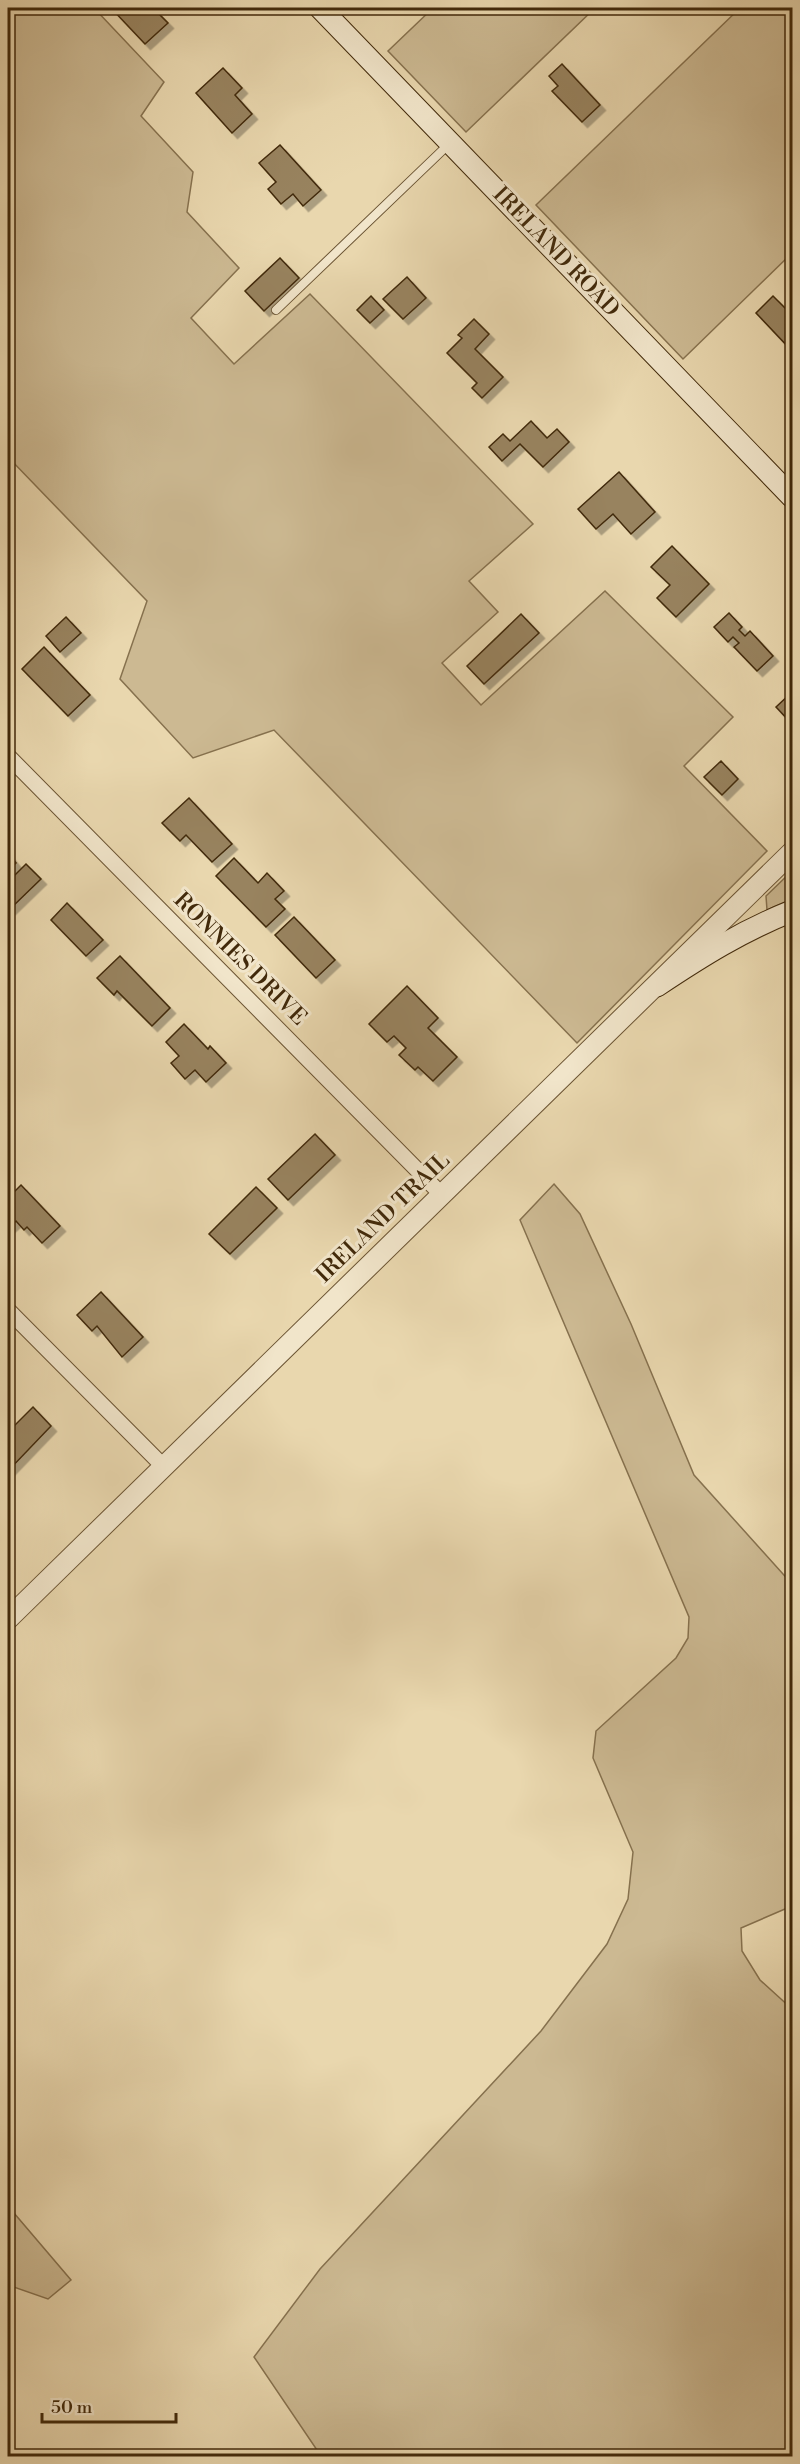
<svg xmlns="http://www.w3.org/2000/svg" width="800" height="2464" font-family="'Libre Bodoni',serif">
<defs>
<filter id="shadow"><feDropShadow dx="5.5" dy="5.5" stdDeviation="0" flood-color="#0004"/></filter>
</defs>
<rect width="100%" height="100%" fill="#e9d7ae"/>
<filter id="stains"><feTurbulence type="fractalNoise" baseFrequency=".00333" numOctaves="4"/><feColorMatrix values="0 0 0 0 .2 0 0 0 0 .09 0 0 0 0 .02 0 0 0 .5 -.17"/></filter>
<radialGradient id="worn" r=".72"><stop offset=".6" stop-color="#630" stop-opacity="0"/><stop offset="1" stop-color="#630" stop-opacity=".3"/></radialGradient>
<g fill="#ccb992" stroke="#86714e" stroke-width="1.5">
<polygon points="8,8 94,8 164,82 141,116 193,172 187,212 239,268 191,318 234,364 310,294 533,524 469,581 498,612 442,663 481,705 605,591 733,717 684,766 767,851 577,1043 274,730 193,758 120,679 147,601 8,457"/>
<polygon points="433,8 595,8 466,132 388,51"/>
<polygon points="740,8 792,8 792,253 683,359 536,205"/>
<polygon points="792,871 792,899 767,910 766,896"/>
<polygon points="554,1184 580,1214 631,1324 694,1475 792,1584 792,1906 741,1928 742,1951 760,1980 792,2009 792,2456 321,2456 254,2357 320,2269 541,2031 607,1944 628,1899 633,1852 593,1758 596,1731 676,1658 688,1638 689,1617 520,1220"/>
<polygon points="8,2206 71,2280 48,2299 8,2285"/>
</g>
<g fill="#98835f" stroke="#41290a" stroke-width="1.5" filter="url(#shadow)">
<polygon points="111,8 153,8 168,23 145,44"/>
<polygon points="562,64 600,105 582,122 552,91 558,86 549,76"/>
<polygon points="223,68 242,88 235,95 252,114 232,133 196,93"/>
<polygon points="280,145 321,190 303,206 293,194 281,204 268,189 276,182 259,163"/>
<polygon points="280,258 299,278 264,311 245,291"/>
<polygon points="407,277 426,298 403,319 383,299"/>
<polygon points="371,296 384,310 370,323 357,310"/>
<polygon points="773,296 787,310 792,305 792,351 756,313"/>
<polygon points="474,319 489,334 475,349 503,377 482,398 472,388 477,383 447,353 462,338 458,335"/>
<polygon points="531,421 547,438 557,429 569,442 543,467 520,444 502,461 489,447 503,434 510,441"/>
<polygon points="619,472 655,512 631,534 613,514 596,529 578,509"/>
<polygon points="672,546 709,584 676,617 657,598 670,585 651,567"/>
<polygon points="729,613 742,627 739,630 745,636 750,631 773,656 757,671 734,647 739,643 733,637 728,642 714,627"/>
<polygon points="521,614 539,633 484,684 467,666"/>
<polygon points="66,617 81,633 60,652 46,636"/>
<polygon points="44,647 90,695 68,716 22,669"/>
<polygon points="792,688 792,724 776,707 792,692 790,690"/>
<polygon points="721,761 738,779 722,795 704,777"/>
<polygon points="189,798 232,844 212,862 186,835 180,841 162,823"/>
<polygon points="8,853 16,863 9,870 14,876 26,864 41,879 10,909 8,907"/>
<polygon points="234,858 258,883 267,873 284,891 275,899 285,909 266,927 216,876"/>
<polygon points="67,903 103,940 86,956 51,920"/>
<polygon points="294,917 335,960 316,978 275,935"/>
<polygon points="120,956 170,1008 152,1026 117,991 114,995 97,978"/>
<polygon points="407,986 438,1018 428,1028 457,1057 433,1081 418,1067 415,1070 399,1055 406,1048 394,1036 387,1042 369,1024"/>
<polygon points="184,1024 208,1049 210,1046 226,1063 206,1082 195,1070 185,1079 171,1063 179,1056 166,1042"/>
<polygon points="315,1134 335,1155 288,1200 268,1179"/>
<polygon points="21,1185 60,1226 42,1243 27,1227 24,1230 16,1221 8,1228 8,1198"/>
<polygon points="256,1187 277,1208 230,1254 209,1234"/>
<polygon points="101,1292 143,1337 122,1357 97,1326 92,1331 77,1315"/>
<polygon points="33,1407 51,1426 8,1471 8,1432"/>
</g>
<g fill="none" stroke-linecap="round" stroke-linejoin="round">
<g stroke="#6b5433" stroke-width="10">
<polyline id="service" points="276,310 448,145"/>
</g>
<g stroke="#6b5433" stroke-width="17">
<g id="minor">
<polyline points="8,756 441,1194"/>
<polyline points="8,1310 164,1467"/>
</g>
</g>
<g stroke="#6b5433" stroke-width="22">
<polyline id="tertiary" points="8,1619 792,852"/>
</g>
<g stroke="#41290a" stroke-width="23">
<g id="secondary">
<polyline points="320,8 792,497"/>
<path d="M 657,986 C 702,956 742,931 792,911"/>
</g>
</g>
<use href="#service" stroke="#f1e5ca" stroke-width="8"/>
<use href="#minor" stroke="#f1e5ca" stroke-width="15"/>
<use href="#tertiary" stroke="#f1e5ca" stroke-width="20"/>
<use href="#secondary" stroke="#f1e5ca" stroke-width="21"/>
</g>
<g text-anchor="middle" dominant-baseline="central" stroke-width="6" stroke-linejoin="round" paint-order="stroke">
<g font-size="22" fill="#41290a" stroke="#f1e5ca">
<text transform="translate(556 252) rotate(46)">IRELAND ROAD</text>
<text transform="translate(240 959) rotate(45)">RONNIES DRIVE</text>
<text transform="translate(383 1218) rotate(-44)">IRELAND TRAIL</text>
</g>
</g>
<rect width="800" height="2464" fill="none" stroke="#e9d7ae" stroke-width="30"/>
<rect x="9" y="9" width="782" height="2446" fill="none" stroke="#41290a" stroke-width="3"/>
<rect x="15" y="15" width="770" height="2434" fill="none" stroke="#41290a" stroke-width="1.5"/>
<path d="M42 2413v9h134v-9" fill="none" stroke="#41290a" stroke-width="3"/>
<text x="51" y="2413" font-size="18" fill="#41290a" stroke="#f1e5ca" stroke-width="4.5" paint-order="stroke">50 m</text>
<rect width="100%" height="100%" filter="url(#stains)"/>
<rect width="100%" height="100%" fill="url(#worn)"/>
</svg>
